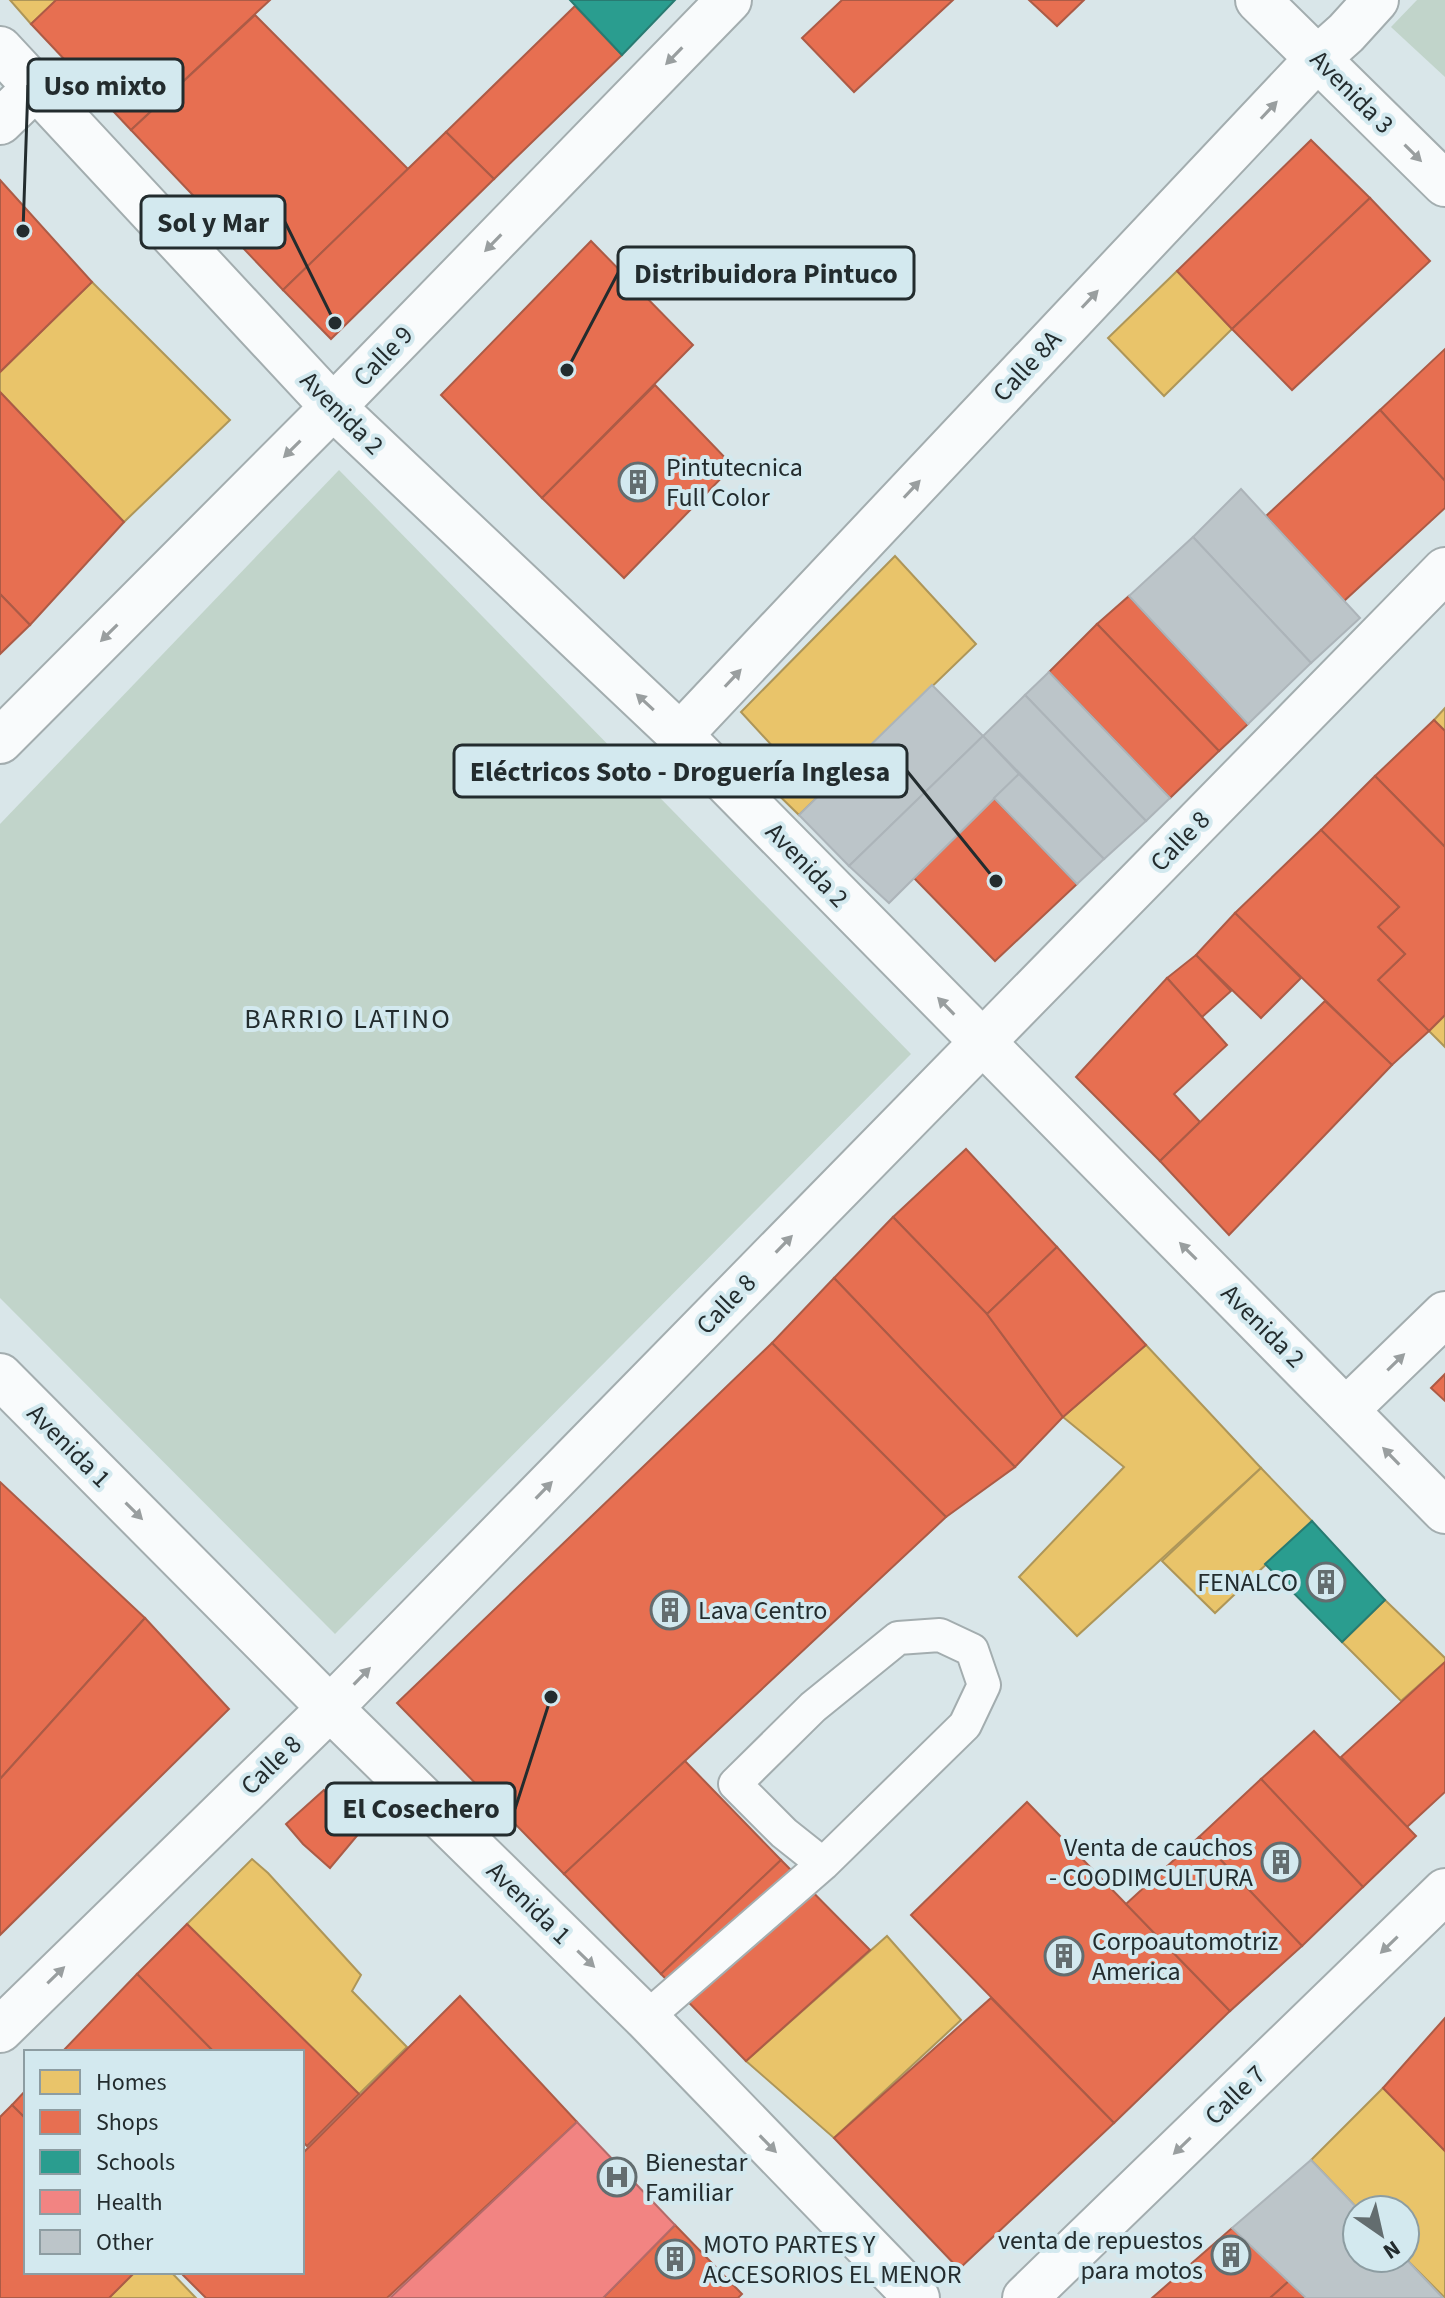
<svg xmlns="http://www.w3.org/2000/svg" width="1445" height="2298" font-family="'Source Sans 3',sans-serif">
<rect width="100%" height="100%" fill="#d9e6e9"/>
<g fill="#c1d4ca">
<polygon points="1417,0 1445,0 1445,77 1391,27"/>
<polygon points="339,470 911,1054 335,1634 0,1298 0,824"/>
</g>
<g fill="#e9c46a" stroke="#ae9658" stroke-width="2">
<polygon points="10,0 57,0 31,24"/>
<polygon points="1177,271 1232,329 1164,396 1108,338"/>
<polygon points="92,282 230,420 124,522 0,392 0,372"/>
<polygon points="895,556 976,644 799,815 758,775 777,751 741,712"/>
<polygon points="1445,708 1445,731 1434,720"/>
<polygon points="1445,1015 1445,1047 1429,1031"/>
<polygon points="1146,1345 1261,1468 1077,1636 1019,1577 1124,1467 1063,1417"/>
<polygon points="1261,1468 1312,1521 1215,1613 1162,1561"/>
<polygon points="1385,1600 1445,1658 1445,1662 1401,1701 1342,1642"/>
<polygon points="252,1859 268,1873 361,1975 352,1991 407,2047 359,2094 187,1924"/>
<polygon points="887,1936 961,2020 834,2138 746,2061"/>
<polygon points="1383,2088 1445,2151 1445,2298 1405,2258 1405,2210 1359,2210 1311,2160"/>
<polygon points="135,2272 171,2272 196,2298 109,2298"/>
</g>
<g fill="#e76f51" stroke="#ac5b46" stroke-width="2">
<polygon points="56,0 270,0 131,130 31,24"/>
<polygon points="842,0 953,0 854,92 802,38"/>
<polygon points="1029,0 1084,0 1057,26"/>
<polygon points="575,6 622,55 494,179 446,132"/>
<polygon points="255,15 408,169 283,290 131,130"/>
<polygon points="446,132 494,179 331,339 283,290"/>
<polygon points="1311,140 1370,198 1232,329 1177,271"/>
<polygon points="0,180 92,282 0,372"/>
<polygon points="1370,198 1430,261 1292,390 1232,329"/>
<polygon points="591,241 693,345 542,498 441,395"/>
<polygon points="1445,349 1445,481 1380,410"/>
<polygon points="655,385 733,466 624,578 542,498"/>
<polygon points="0,392 124,522 30,625 0,594"/>
<polygon points="1380,410 1445,481 1445,508 1344,601 1266,516"/>
<polygon points="0,594 30,625 0,654"/>
<polygon points="1129,596 1248,724 1219,751 1097,624"/>
<polygon points="1097,624 1219,751 1170,798 1049,672"/>
<polygon points="1434,720 1445,731 1445,847 1375,776"/>
<polygon points="1375,776 1445,847 1445,1015 1429,1031 1378,980 1405,954 1378,927 1399,907 1321,830"/>
<polygon points="994,798 1077,884 995,961 914,878"/>
<polygon points="1321,830 1399,907 1378,927 1405,954 1378,980 1429,1031 1392,1065 1235,913"/>
<polygon points="1235,913 1301,978 1261,1018 1196,955"/>
<polygon points="1196,955 1231,991 1202,1017 1167,978"/>
<polygon points="1167,978 1227,1045 1174,1094 1200,1122 1160,1161 1076,1077"/>
<polygon points="1325,1001 1392,1065 1229,1235 1160,1161"/>
<polygon points="966,1149 1057,1247 987,1314 893,1217"/>
<polygon points="893,1217 987,1314 1063,1417 1015,1467 834,1278"/>
<polygon points="1057,1247 1146,1345 1063,1417 987,1314"/>
<polygon points="834,1278 1015,1467 946,1517 772,1343"/>
<polygon points="772,1343 946,1517 564,1874 397,1703"/>
<polygon points="1445,1374 1445,1401 1431,1388"/>
<polygon points="0,1482 145,1618 0,1779"/>
<polygon points="145,1618 229,1709 0,1935 0,1779"/>
<polygon points="1445,1662 1445,1792 1407,1827 1341,1757"/>
<polygon points="1314,1731 1416,1836 1363,1887 1261,1779"/>
<polygon points="685,1761 781,1860 661,1974 564,1874"/>
<polygon points="1261,1779 1363,1887 1302,1946 1199,1837"/>
<polygon points="324,1790 361,1831 330,1868 303,1844 286,1824"/>
<polygon points="1027,1802 1230,2011 1114,2123 911,1915"/>
<polygon points="1199,1837 1302,1946 1230,2011 1126,1904"/>
<polygon points="781,1860 870,1950 746,2061 661,1974"/>
<polygon points="187,1924 359,2094 307,2146 302,2141 302,2052 214,2052 137,1974"/>
<polygon points="137,1974 214,2052 62,2052"/>
<polygon points="460,1996 577,2122 387,2298 206,2298 183,2275 185,2272 302,2272 302,2154"/>
<polygon points="991,1998 1114,2123 959,2269 834,2138"/>
<polygon points="1445,2018 1445,2151 1383,2088"/>
<polygon points="26,2090 26,2119 12,2105"/>
<polygon points="12,2105 26,2119 26,2272 135,2272 109,2298 0,2298 0,2117"/>
<polygon points="675,2225 742,2294 738,2298 603,2298"/>
<polygon points="1232,2228 1289,2281 1270,2298 1152,2298"/>
<polygon points="1289,2281 1306,2298 1270,2298"/>
</g>
<g fill="#2a9d8f" stroke="#287b72" stroke-width="2">
<polygon points="570,0 675,0 622,55"/>
<polygon points="1312,1521 1385,1600 1342,1642 1265,1564"/>
</g>
<polygon fill="#f28482" stroke="#b46a69" stroke-width="2" points="577,2122 675,2225 603,2298 390,2298"/>
<g fill="#bcc5c9" stroke="#acb4b9" stroke-width="2">
<polygon points="1241,489 1360,618 1311,663 1193,537"/>
<polygon points="1193,537 1311,663 1248,724 1129,596"/>
<polygon points="1049,672 1170,798 1146,821 1025,695"/>
<polygon points="932,685 983,736 849,866 799,815"/>
<polygon points="1025,695 1146,821 1104,859 983,736"/>
<polygon points="983,736 1019,774 889,903 849,866"/>
<polygon points="1019,774 1104,859 1077,884 994,798"/>
<polygon points="1311,2160 1359,2210 1357,2210 1357,2258 1405,2258 1443,2298 1306,2298 1232,2228"/>
</g>
<g fill="none" stroke-linecap="round" stroke-linejoin="round">
<g stroke="#a3adaf" stroke-width="36">
<polyline id="service" points="646,2018 823,1864 965,1725 984,1685 972,1650 940,1635 898,1638 813,1707 735,1784 784,1833 823,1864"/>
</g>
<g stroke="#a3adaf" stroke-width="48">
<polyline id="pedestrian" points="1318,58 1346,33 1376,0"/>
</g>
<g stroke="#a3adaf" stroke-width="48">
<g id="minor">
<polyline points="1258,0 1445,184"/>
<polyline points="0,49 333,407 680,735 1445,1511"/>
<polyline points="0,122 36,87"/>
<polyline points="680,735 1318,58"/>
<polyline points="0,741 333,407 729,0"/>
<polyline points="1346,1410 1445,1314"/>
<polyline points="0,2030 330,1708 1445,570"/>
<polyline points="1025,2298 1445,1891"/>
</g>
</g>
<g stroke="#a3adaf" stroke-width="48">
<polyline id="tertiary" points="0,1376 330,1708 646,2018 917,2298"/>
</g>
<use href="#service" stroke="#f9fbfc" stroke-width="32"/>
<use href="#pedestrian" stroke="#f9fbfc" stroke-width="44"/>
<use href="#minor" stroke="#f9fbfc" stroke-width="44"/>
<use href="#tertiary" stroke="#f9fbfc" stroke-width="44"/>
</g>
<defs><path id="oneway-solid" d="M-6-.8H1V-3.2L6.5 0L1 3.2V.8H-6Z" transform="scale(2)"/></defs>
<g fill="#999e9f">
<use href="#oneway-solid" transform="translate(674 56) rotate(134)"/>
<use href="#oneway-solid" transform="translate(1269 110) rotate(-47)"/>
<use href="#oneway-solid" transform="translate(1413 153) rotate(45)"/>
<use href="#oneway-solid" transform="translate(493 243) rotate(134)"/>
<use href="#oneway-solid" transform="translate(1090 299) rotate(-47)"/>
<use href="#oneway-solid" transform="translate(292 449) rotate(135)"/>
<use href="#oneway-solid" transform="translate(912 489) rotate(-47)"/>
<use href="#oneway-solid" transform="translate(109 633) rotate(135)"/>
<use href="#oneway-solid" transform="translate(733 678) rotate(-47)"/>
<use href="#oneway-solid" transform="translate(645 702) rotate(-137)"/>
<use href="#oneway-solid" transform="translate(946 1006) rotate(-134)"/>
<use href="#oneway-solid" transform="translate(784 1244) rotate(-46)"/>
<use href="#oneway-solid" transform="translate(1188 1251) rotate(-135)"/>
<use href="#oneway-solid" transform="translate(1396 1362) rotate(-44)"/>
<use href="#oneway-solid" transform="translate(1391 1456) rotate(-134)"/>
<use href="#oneway-solid" transform="translate(544 1490) rotate(-46)"/>
<use href="#oneway-solid" transform="translate(134 1511) rotate(45)"/>
<use href="#oneway-solid" transform="translate(362 1676) rotate(-46)"/>
<use href="#oneway-solid" transform="translate(1389 1945) rotate(136)"/>
<use href="#oneway-solid" transform="translate(586 1959) rotate(44)"/>
<use href="#oneway-solid" transform="translate(56 1975) rotate(-44)"/>
<use href="#oneway-solid" transform="translate(768 2144) rotate(46)"/>
<use href="#oneway-solid" transform="translate(1182 2146) rotate(136)"/>
</g>
<defs>
<g id="building-ring" transform="scale(2)"><circle r="9.5" fill="#d3e9ef" stroke="#636d6f" stroke-width="1.5"/><path d="M-4-6H4V6H1V3H-1V6H-4ZM-2.5-4.3h1.7v1.8h-1.7ZM.8-4.3h1.7v1.8H.8ZM-2.5-1h1.7V.8h-1.7ZM.8-1h1.7V.8H.8Z" fill="#636d6f"/></g>
<g id="hospital-ring" transform="scale(2)"><circle r="9.5" fill="#d3e9ef" stroke="#636d6f" stroke-width="1.5"/><path d="M-5-5h3v3.5h4V-5h3V5h-3V1.5h-4V5h-3Z" fill="#636d6f"/></g>
</defs>
<g fill-rule="evenodd">
<use href="#building-ring" x="638" y="482"/>
<use href="#building-ring" x="1326" y="1582"/>
<use href="#building-ring" x="670" y="1610"/>
<use href="#building-ring" x="1281" y="1862"/>
<use href="#building-ring" x="1064" y="1956"/>
<use href="#hospital-ring" x="617" y="2177"/>
<use href="#building-ring" x="1231" y="2255"/>
<use href="#building-ring" x="675" y="2259"/>
</g>
<g text-anchor="middle" dominant-baseline="central" stroke-width="8" stroke-linejoin="round" paint-order="stroke">
<g font-size="26" fill="#232c2e" stroke="#d3e9ef">
<text transform="translate(1352 92) rotate(45)">Avenida 3</text>
<text transform="translate(383 356) rotate(-46)">Calle 9</text>
<text transform="translate(1027 366) rotate(-47)">Calle 8A</text>
<text transform="translate(342 413) rotate(45)">Avenida 2</text>
<text transform="translate(1180 841) rotate(-46)">Calle 8</text>
<text transform="translate(807 865) rotate(46)">Avenida 2</text>
<text transform="translate(726 1304) rotate(-46)">Calle 8</text>
<text transform="translate(1263 1326) rotate(45)">Avenida 2</text>
<text transform="translate(69 1446) rotate(45)">Avenida 1</text>
<text transform="translate(271 1765) rotate(-44)">Calle 8</text>
<text transform="translate(529 1903) rotate(44)">Avenida 1</text>
<text transform="translate(1235 2095) rotate(-44)">Calle 7</text>
</g>
<g font-size="26" fill="#232c2e" stroke="#d3e9ef" text-anchor="start">
<text x="666" y="467">Pintutecnica<tspan x="666" dy="30">Full Color</tspan></text>
<text x="1298" y="1582" text-anchor="end">FENALCO</text>
<text x="698" y="1610">Lava Centro</text>
<text x="1253" y="1847" text-anchor="end">Venta de cauchos<tspan x="1253" dy="30">- COODIMCULTURA</tspan></text>
<text x="1092" y="1941">Corpoautomotriz<tspan x="1092" dy="30">America</tspan></text>
<text x="645" y="2162">Bienestar<tspan x="645" dy="30">Familiar</tspan></text>
<text x="1203" y="2240" text-anchor="end">venta de repuestos<tspan x="1203" dy="30">para motos</tspan></text>
<text x="703" y="2244">MOTO PARTES Y<tspan x="703" dy="30">ACCESORIOS EL MENOR</tspan></text>
</g>
<g font-size="28" letter-spacing="2" fill="#232c2e" stroke="#d3e9ef">
<text x="348" y="1019">BARRIO LATINO</text>
</g>
</g>
<path fill="none" stroke="#232c2e" stroke-width="3" d="M23 231L28 85M335 323L285 222M567 370L618 273M996 881L907 771M551 1697L515 1809"/>
<g fill="#232c2e" stroke="#d3e9ef" stroke-width="3">
<circle cx="23" cy="231" r="8"/>
<circle cx="335" cy="323" r="8"/>
<circle cx="567" cy="370" r="8"/>
<circle cx="996" cy="881" r="8"/>
<circle cx="551" cy="1697" r="8"/>
</g>
<g fill="#d3e9ef" stroke="#232c2e" stroke-width="3">
<rect x="28" y="59" width="155" height="52" rx="8"/>
<rect x="141" y="196" width="144" height="52" rx="8"/>
<rect x="618" y="247" width="296" height="52" rx="8"/>
<rect x="454" y="745" width="453" height="52" rx="8"/>
<rect x="326" y="1783" width="189" height="52" rx="8"/>
</g>
<g font-size="28" text-anchor="middle" font-weight="bold" fill="#232c2e">
<text x="105" y="95">Uso mixto</text>
<text x="213" y="232">Sol y Mar</text>
<text x="766" y="283">Distribuidora Pintuco</text>
<text x="680" y="781">Eléctricos Soto - Droguería Inglesa</text>
<text x="421" y="1818">El Cosechero</text>
</g>
<rect x="24" y="2050" width="280" height="224" fill="#d3e9ef" stroke="#8d9da2" stroke-width="2"/>
<rect x="40" y="2070" width="40" height="24" fill="#e9c46a" stroke="#8d9da2" stroke-width="2"/>
<text x="96" y="2090" font-size="24" fill="#232c2e">Homes</text>
<rect x="40" y="2110" width="40" height="24" fill="#e76f51" stroke="#8d9da2" stroke-width="2"/>
<text x="96" y="2130" font-size="24" fill="#232c2e">Shops</text>
<rect x="40" y="2150" width="40" height="24" fill="#2a9d8f" stroke="#8d9da2" stroke-width="2"/>
<text x="96" y="2170" font-size="24" fill="#232c2e">Schools</text>
<rect x="40" y="2190" width="40" height="24" fill="#f28482" stroke="#8d9da2" stroke-width="2"/>
<text x="96" y="2210" font-size="24" fill="#232c2e">Health</text>
<rect x="40" y="2230" width="40" height="24" fill="#bcc5c9" stroke="#8d9da2" stroke-width="2"/>
<text x="96" y="2250" font-size="24" fill="#232c2e">Other</text>
<g transform="translate(1381 2234) rotate(146)"><circle r="38" fill="#d3e9ef" stroke="#8d9da2" stroke-width="2"/>
<path d="M0-6L14 30L0 20L-14 30Z" fill="#636d6f"/>
<text y="-12" font-size="22" font-weight="bold" text-anchor="middle" fill="#232c2e">N</text>
</g>
</svg>
